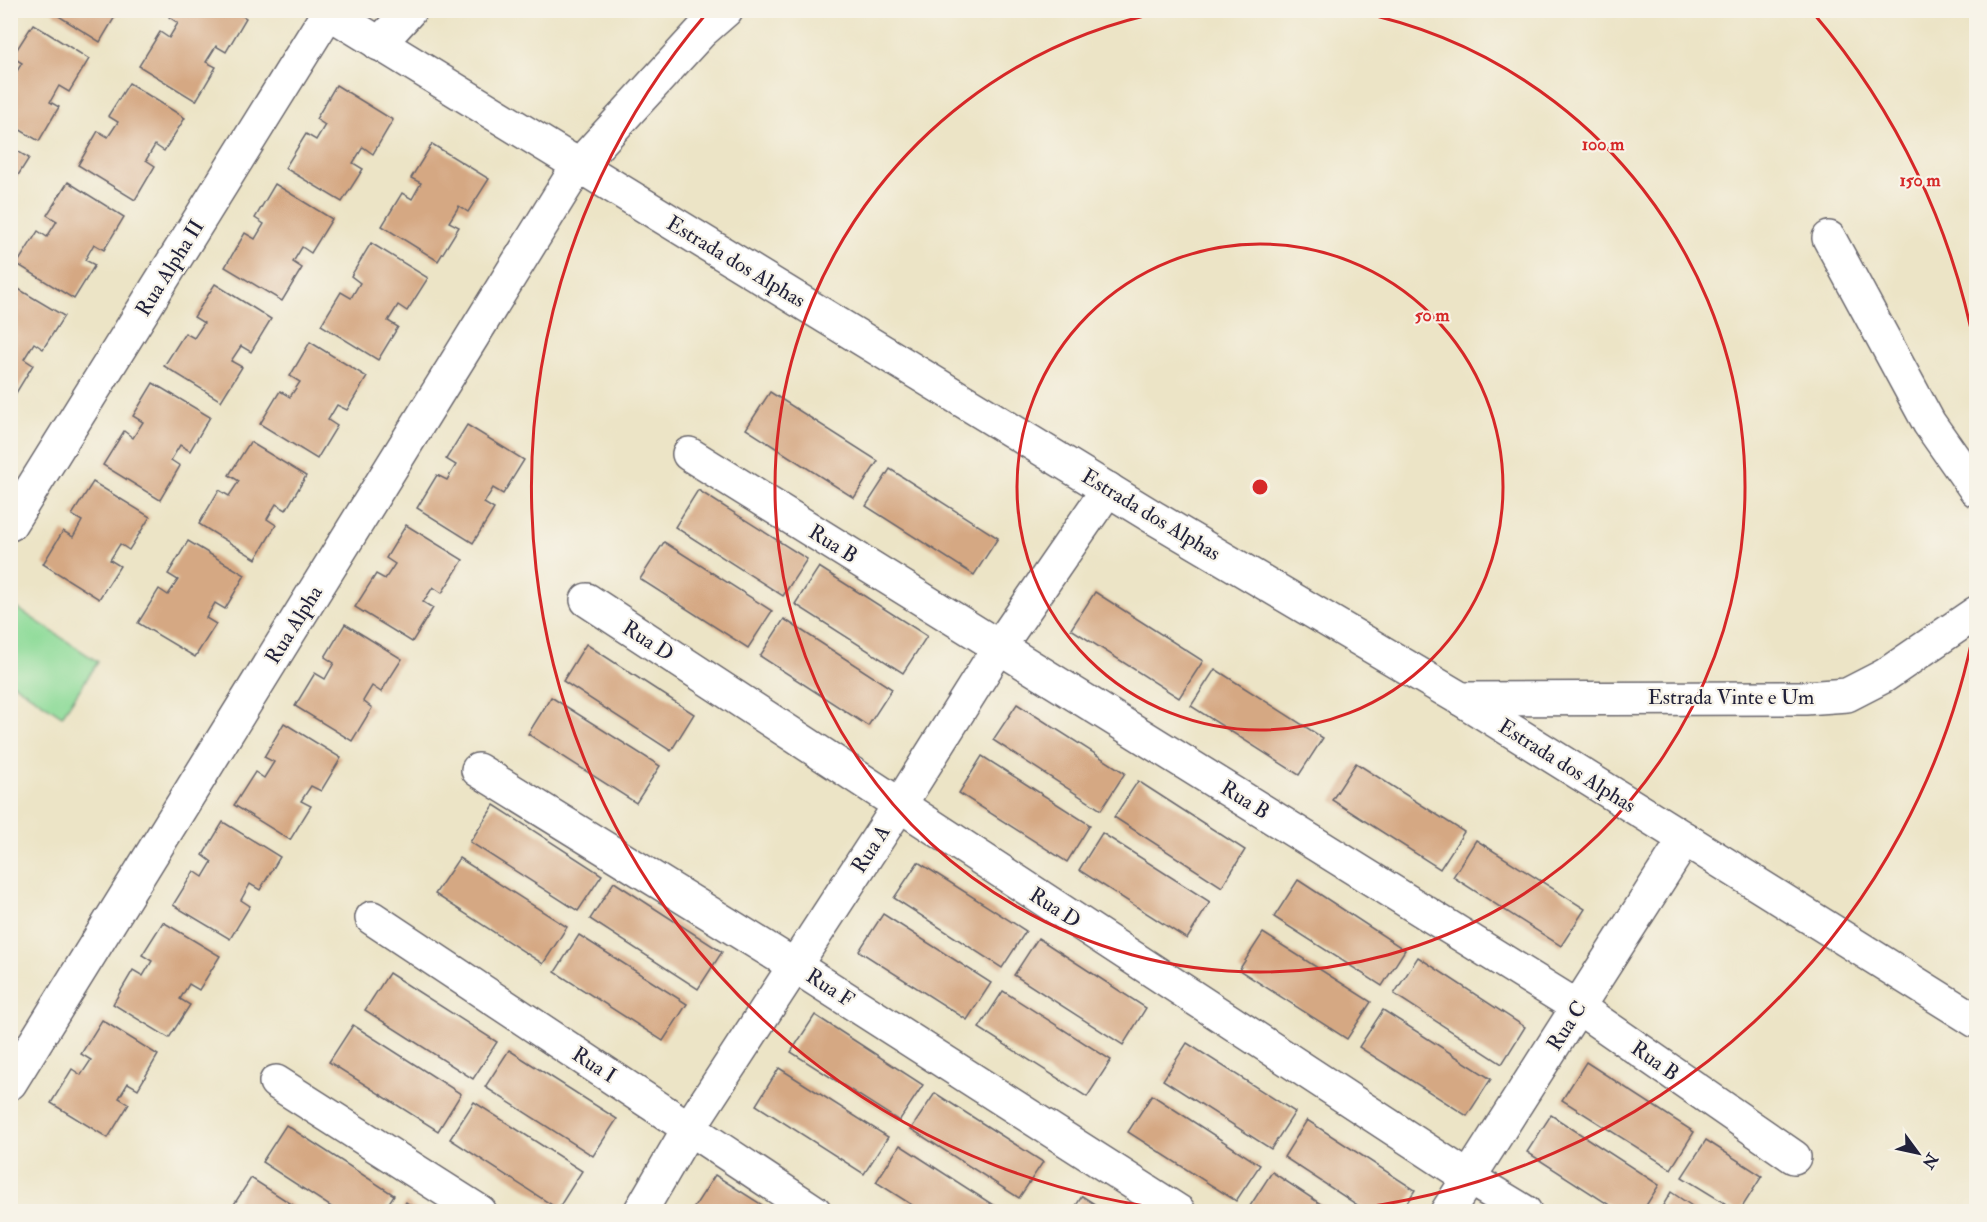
<svg xmlns="http://www.w3.org/2000/svg" width="1987" height="1222" font-family="'IM FELL Double Pica',serif">
<rect width="100%" height="100%" fill="#f7f3e8"/>
<filter id="ink" filterUnits="userSpaceOnUse"><feTurbulence type="fractalNoise" baseFrequency=".0167" numOctaves="2"/><feDisplacementMap in="SourceGraphic" scale="12" xChannelSelector="R" yChannelSelector="G"/><feConvolveMatrix kernelMatrix="1 2 1 2 8 2 1 2 1" color-interpolation-filters="sRGB"/></filter>
<filter id="wash" filterUnits="userSpaceOnUse"><feTurbulence type="fractalNoise" baseFrequency=".008" numOctaves="4" result="noise"/><feDisplacementMap in="SourceGraphic" scale="24" xChannelSelector="R" yChannelSelector="G"/><feGaussianBlur stdDeviation="1.35" result="paint"/><feColorMatrix in="noise" values="0 0 0 0 0 0 0 0 0 0 0 0 0 0 0 0 0 1.4 0 .05"/><feComposite in="paint" operator="in"/></filter>
<g filter="url(#wash)">
<rect width="100%" height="100%" fill="#ece4c6"/>
<polygon fill="#8edb99" stroke="#587e6a" stroke-width="1.5" points="11,604 98,662 62,716 11,682"/>
<g id="blocks">
<g fill="#d5a883">
<polygon points="49,10 119,10 100,42"/>
<polygon points="173,10 233,10 246,18 226,52 216,46 206,62 216,67 196,101 139,66 160,32 169,38 178,23 169,17"/>
<polygon points="33,24 89,59 69,92 59,86 50,102 59,107 39,141 10,124 10,78 12,79 22,63 12,57"/>
<polygon points="129,83 185,118 164,151 155,145 146,160 155,166 135,200 78,165 98,131 108,137 118,122 108,116"/>
<polygon points="336,85 393,120 373,154 363,147 353,163 363,169 342,202 285,168 306,134 316,140 325,125 316,119"/>
<polygon points="432,144 489,179 468,212 459,206 449,222 459,227 438,261 382,226 402,193 412,199 421,183 411,178"/>
<polygon points="10,147 29,158 10,188"/>
<polygon points="68,182 124,217 104,250 94,244 85,260 95,265 74,299 17,264 38,231 47,237 57,221 47,215"/>
<polygon points="275,184 332,219 311,253 302,247 293,262 302,268 282,301 225,267 245,233 255,239 264,224 255,218"/>
<polygon points="371,243 428,278 407,311 398,305 388,321 398,327 378,360 321,325 341,292 351,298 360,283 351,276"/>
<polygon points="10,284 64,316 43,349 34,343 24,359 33,365 13,398 10,396"/>
<polygon points="215,284 271,319 251,352 241,346 231,361 242,367 221,401 164,366 185,333 194,338 204,323 194,317"/>
<polygon points="310,342 367,377 347,410 337,405 328,420 337,426 317,459 260,424 280,391 290,397 300,382 290,376"/>
<polygon points="153,383 210,417 190,451 180,445 171,460 180,466 160,500 103,465 124,431 133,438 143,422 133,416"/>
<polygon points="770,392 878,461 854,498 746,429"/>
<polygon points="467,425 524,460 503,494 493,488 484,503 494,509 473,543 417,508 437,475 447,480 456,465 446,459"/>
<polygon points="250,442 306,476 286,510 276,504 267,519 276,525 256,559 199,524 219,490 229,496 239,481 229,475"/>
<polygon points="890,469 998,538 974,575 866,506"/>
<polygon points="93,482 150,517 129,550 120,544 110,560 120,566 99,599 43,564 63,531 73,537 82,521 72,515"/>
<polygon points="698,490 807,559 783,596 675,527"/>
<polygon points="406,525 463,560 442,593 433,587 423,602 433,608 412,642 355,607 376,574 385,579 395,564 386,558"/>
<polygon points="188,541 245,575 225,609 215,603 206,618 216,624 195,657 138,623 159,589 168,595 178,580 168,574"/>
<polygon points="664,542 772,611 748,648 640,579"/>
<polygon points="819,567 927,636 903,673 795,604"/>
<polygon points="1095,592 1203,661 1179,698 1071,629"/>
<polygon points="784,619 892,689 868,726 760,656"/>
<polygon points="345,624 402,659 381,692 372,686 363,701 372,708 352,741 295,706 315,673 325,679 334,663 325,657"/>
<polygon points="586,644 694,714 671,751 563,681"/>
<polygon points="1215,669 1323,738 1299,775 1191,706"/>
<polygon points="551,697 660,766 636,803 528,734"/>
<polygon points="1017,704 1125,773 1101,810 993,740"/>
<polygon points="284,723 341,758 321,791 311,786 301,801 311,806 290,840 234,805 255,772 264,778 274,762 264,757"/>
<polygon points="982,756 1090,825 1067,862 959,793"/>
<polygon points="1356,763 1464,832 1440,869 1332,800"/>
<polygon points="1138,781 1245,850 1222,887 1114,817"/>
<polygon points="494,805 602,875 578,911 470,842"/>
<polygon points="223,822 280,857 260,890 250,884 241,900 250,906 230,939 173,905 194,871 203,877 212,862 203,855"/>
<polygon points="1102,833 1210,902 1187,939 1079,870"/>
<polygon points="1476,840 1585,909 1561,946 1453,877"/>
<polygon points="459,858 567,927 543,964 435,894"/>
<polygon points="918,862 1026,931 1002,968 894,898"/>
<polygon points="1298,880 1405,950 1382,986 1274,917"/>
<polygon points="614,882 722,952 698,989 590,919"/>
<polygon points="883,914 991,983 967,1020 859,951"/>
<polygon points="163,922 220,956 199,990 189,984 180,999 190,1005 169,1038 113,1004 133,970 143,976 152,961 142,955"/>
<polygon points="1263,933 1371,1002 1347,1039 1239,970"/>
<polygon points="579,935 687,1004 663,1041 555,972"/>
<polygon points="1038,938 1146,1008 1123,1045 1014,975"/>
<polygon points="1418,957 1525,1027 1502,1064 1394,994"/>
<polygon points="389,973 497,1042 473,1079 365,1010"/>
<polygon points="1003,991 1111,1060 1087,1097 979,1028"/>
<polygon points="1383,1010 1491,1079 1467,1116 1359,1047"/>
<polygon points="815,1015 923,1085 899,1121 791,1052"/>
<polygon points="102,1020 158,1055 138,1089 128,1083 119,1098 129,1104 108,1138 51,1103 72,1069 81,1075 91,1060 81,1054"/>
<polygon points="353,1025 461,1094 438,1131 329,1062"/>
<polygon points="1187,1043 1295,1112 1271,1149 1163,1080"/>
<polygon points="509,1050 617,1119 593,1156 485,1087"/>
<polygon points="1586,1062 1694,1132 1671,1169 1562,1100"/>
<polygon points="779,1068 888,1137 864,1174 756,1105"/>
<polygon points="935,1093 1043,1162 1019,1198 911,1129"/>
<polygon points="1152,1095 1260,1165 1236,1201 1128,1132"/>
<polygon points="474,1102 582,1171 558,1209 450,1139"/>
<polygon points="1551,1115 1659,1185 1642,1212 1620,1212 1527,1152"/>
<polygon points="1307,1120 1415,1190 1401,1212 1368,1212 1284,1157"/>
<polygon points="286,1125 394,1195 383,1212 339,1212 262,1162"/>
<polygon points="1706,1140 1762,1176 1739,1212 1682,1177"/>
<polygon points="900,1145 1004,1212 923,1212 876,1182"/>
<polygon points="1272,1172 1333,1212 1252,1212 1248,1209"/>
<polygon points="715,1175 773,1212 691,1212"/>
<polygon points="251,1178 304,1212 229,1212"/>
<polygon points="1671,1192 1701,1212 1659,1212"/>
<polygon points="1082,1196 1107,1212 1072,1212"/>
<polygon points="406,1202 420,1212 400,1212"/>
</g>
</g>
</g>
<g filter="url(#ink)">
<use href="#blocks" fill-opacity="0" stroke="#69666c" stroke-width="1.5"/>
<g fill="none" stroke-linecap="round" stroke-linejoin="round">
<g stroke="#69666c" stroke-width="36">
<g id="minor">
<polyline points="325,10 1153,517 1461,699 1976,1021"/>
<polyline points="379,44 410,10"/>
<polyline points="1829,238 1929,423 1976,490"/>
<polyline points="689,454 1579,1008 1794,1157"/>
<polyline points="10,524 328,13"/>
<polyline points="587,600 1469,1178 1525,1212"/>
<polyline points="1461,699 1805,698 1847,695 1884,676 1976,613"/>
<polyline points="478,770 795,966 1179,1212"/>
<polyline points="372,918 815,1212"/>
<polyline points="276,1082 480,1212"/>
<polyline points="10,1083 578,166 701,32 726,10"/>
<polyline points="640,1212 689,1128 899,806 999,647 1108,489"/>
<polyline points="1447,1212 1685,839"/>
</g>
</g>
<use href="#minor" stroke="#fff" stroke-width="33"/>
</g>
</g>
<g fill="none" stroke="#d62828" stroke-width="3">
<circle cx="1260" cy="487" r="243"/>
<path d="M1353 11A485 485 0 1 1 1167 11"/>
<path d="M1976 620A728 728 0 0 1 1336 1211M1184 1211A728 728 0 0 1 706 14M1814 14A728 728 0 0 1 1976 354"/>
</g>
<g text-anchor="middle" dominant-baseline="central" stroke-width="4.5" stroke-linejoin="round" paint-order="stroke">
<g font-size="21" fill="#22223b" stroke="#f7f3e8">
<text transform="translate(736 262) rotate(31)">Estrada dos Alphas</text>
<text transform="translate(170 268) rotate(-58)">Rua Alpha II</text>
<text transform="translate(1151 515) rotate(31)">Estrada dos Alphas</text>
<text transform="translate(833 544) rotate(32)">Rua B</text>
<text transform="translate(294 625) rotate(-58)">Rua Alpha</text>
<text transform="translate(648 641) rotate(33)">Rua D</text>
<text x="1731" y="697">Estrada Vinte e Um</text>
<text transform="translate(1567 766) rotate(32)">Estrada dos Alphas</text>
<text transform="translate(1245 800) rotate(32)">Rua B</text>
<text transform="translate(871 849) rotate(-57)">Rua A</text>
<text transform="translate(1055 908) rotate(33)">Rua D</text>
<text transform="translate(830 988) rotate(33)">Rua F</text>
<text transform="translate(1567 1026) rotate(-57)">Rua C</text>
<text transform="translate(1655 1061) rotate(35)">Rua B</text>
<text transform="translate(594 1065) rotate(33)">Rua I</text>
</g>
</g>
<circle cx="1260" cy="487" r="9" fill="#d62828" stroke="#f7f3e8" stroke-width="3"/>
<g font-size="18" text-anchor="middle" font-weight="bold" fill="#d62828" stroke="#f7f3e8" stroke-width="4.5" stroke-linejoin="round" paint-order="stroke">
<text x="1603" y="150">100 m</text>
<text x="1920" y="186">150 m</text>
<text x="1432" y="321">50 m</text>
</g>
<rect width="1987" height="1222" fill="none" stroke="#f7f3e8" stroke-width="36"/>
<g transform="translate(1918 1153) rotate(123)" stroke="#f7f3e8" stroke-width="4.5" paint-order="stroke">
<path d="M0-4.5L10 22L0 15L-10 22Z" fill="#22223b"/>
<text y="-9" font-size="16" font-weight="bold" text-anchor="middle" fill="#22223b">N</text>
</g>
</svg>
